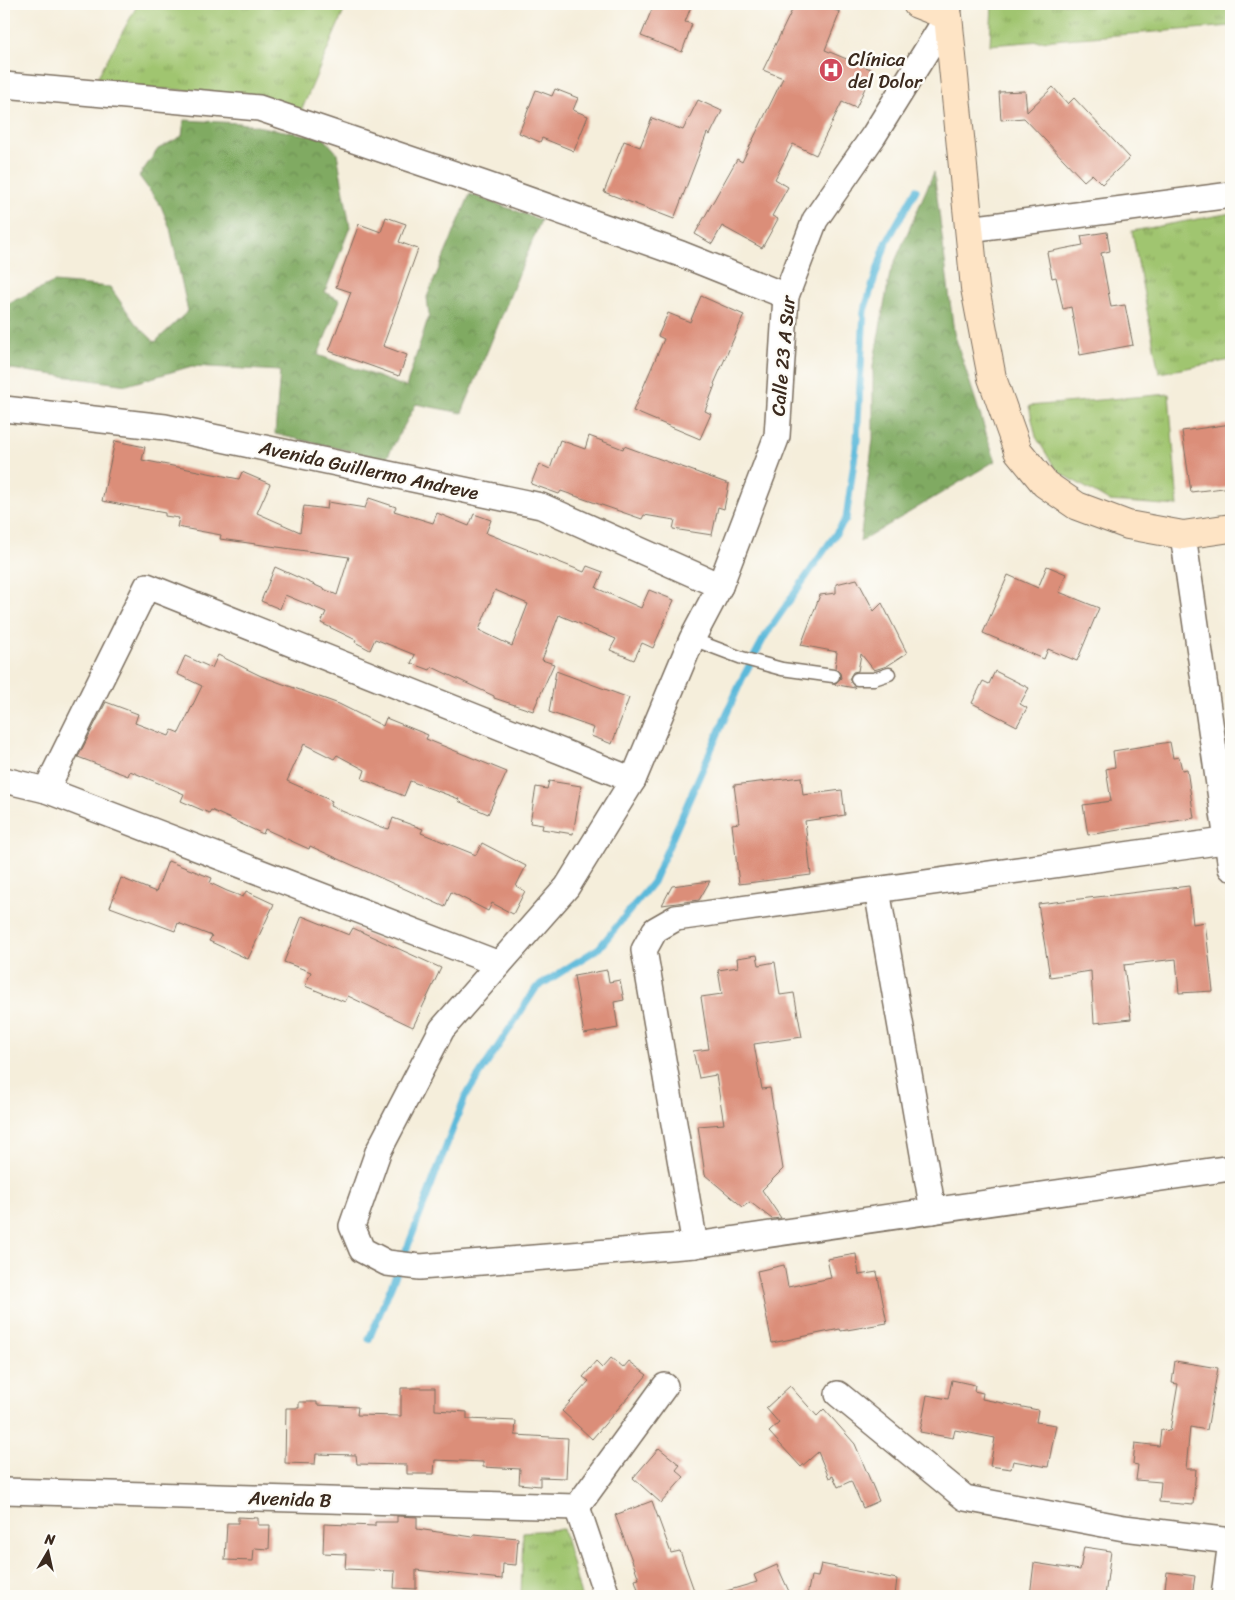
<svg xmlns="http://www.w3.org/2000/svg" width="1235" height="1600" font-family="Sriracha,sans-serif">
<defs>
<pattern id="grass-tufts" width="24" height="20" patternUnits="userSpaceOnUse" patternTransform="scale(1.25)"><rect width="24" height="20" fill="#a0c56f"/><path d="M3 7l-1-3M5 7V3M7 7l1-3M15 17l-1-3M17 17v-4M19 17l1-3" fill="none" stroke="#84a05b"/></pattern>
<pattern id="forest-crowns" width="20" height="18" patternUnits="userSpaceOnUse" patternTransform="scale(1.25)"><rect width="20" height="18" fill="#80aa62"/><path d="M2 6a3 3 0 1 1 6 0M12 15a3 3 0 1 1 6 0" fill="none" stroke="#6a8b50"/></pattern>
</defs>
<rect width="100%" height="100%" fill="#fdfcf7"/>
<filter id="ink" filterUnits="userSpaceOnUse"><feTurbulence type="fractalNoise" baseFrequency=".02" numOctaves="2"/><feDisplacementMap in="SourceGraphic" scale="10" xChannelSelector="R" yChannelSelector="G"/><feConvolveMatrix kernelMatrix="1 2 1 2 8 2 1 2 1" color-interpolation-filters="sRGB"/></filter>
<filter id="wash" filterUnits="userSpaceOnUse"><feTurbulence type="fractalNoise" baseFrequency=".0096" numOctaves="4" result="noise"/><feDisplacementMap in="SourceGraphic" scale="20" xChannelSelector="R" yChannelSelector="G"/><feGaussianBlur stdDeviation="1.12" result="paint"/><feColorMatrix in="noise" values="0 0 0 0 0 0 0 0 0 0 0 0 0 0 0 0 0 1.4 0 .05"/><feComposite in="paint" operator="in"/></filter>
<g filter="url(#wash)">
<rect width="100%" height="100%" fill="#f5eedb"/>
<g fill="url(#grass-tufts)" stroke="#6e7846">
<polygon points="138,4 347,4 300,114 249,94 93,85"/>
<polygon points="992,4 1231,4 1231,26 990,45"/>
<polygon points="1231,213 1231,360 1159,373 1132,231"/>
<polygon points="1169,394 1178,506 1109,501 1057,471 1036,437 1029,406"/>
<polygon points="563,1529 581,1596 521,1596 523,1532"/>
</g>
<g fill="url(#forest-crowns)" stroke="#5e6a40">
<polygon points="184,120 239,123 324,138 337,153 350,227 325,292 340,300 318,355 406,387 429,315 427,297 470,194 541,220 462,413 416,404 386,459 275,434 280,371 192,366 127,385 4,368 4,305 54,282 110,287 136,324 155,342 188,311 170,228 161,206 139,176 158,149 182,136"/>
<polygon points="934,172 954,333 995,461 860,542 873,439 873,366 890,273"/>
</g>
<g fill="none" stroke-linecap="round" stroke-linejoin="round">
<polyline stroke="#5cb9da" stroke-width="7" points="369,1339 408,1246 465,1097 536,988 599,948 653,882 742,679 765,636 846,519 857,440 864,311 886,243 916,190"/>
</g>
<g id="blocks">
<g fill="#db8e79" fill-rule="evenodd">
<polygon points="654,4 692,4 685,22 692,24 682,52 641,36"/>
<polygon points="795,4 818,4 840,12 825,50 873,70 856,108 842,102 816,155 793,144 775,179 788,187 772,216 778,219 762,248 722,226 712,244 695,234 737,159 742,162 783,78 763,70"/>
<polygon points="1053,87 1068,104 1074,98 1130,158 1102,184 1092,174 1084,181 1024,118 1001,120 999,92 1025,91 1027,112"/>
<polygon points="555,89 578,98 573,110 588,116 574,151 542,138 540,142 519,133 536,90 552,96"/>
<polygon points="698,100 722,111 710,135 707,133 674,219 604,192 624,141 640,147 652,118 683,130"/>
<polygon points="386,217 406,224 399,242 418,249 383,346 407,355 399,376 329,351 351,292 336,287 359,224 381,232"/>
<polygon points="1107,232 1110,251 1101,253 1111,307 1125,305 1133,345 1080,355 1071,307 1063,309 1056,277 1052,278 1047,252 1083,245 1081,236"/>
<polygon points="701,296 744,315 714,384 715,385 705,411 711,414 700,439 633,411 664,339 658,336 668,313 690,322"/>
<polygon points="1231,424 1231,487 1191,492 1182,431"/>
<polygon points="589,436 623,449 624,446 729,484 724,509 718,507 712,535 673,529 675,520 644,515 642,519 561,491 559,494 531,484 539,464 550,469 560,440 585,449"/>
<path d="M 115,441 L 145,447 L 142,460 L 239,479 L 242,472 L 270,484 L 257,513 L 300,532 L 304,506 L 327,509 L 328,502 L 365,508 L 369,498 L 396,507 L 394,511 L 433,523 L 437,513 L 469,526 L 474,514 L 491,520 L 486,533 L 584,572 L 587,566 L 603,572 L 596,588 L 641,608 L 649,590 L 674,600 L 653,648 L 642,643 L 634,660 L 610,650 L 616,639 L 559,615 L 542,660 L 554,664 L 533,711 L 494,698 L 494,696 L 432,667 L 430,670 L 411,663 L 415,655 L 375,639 L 370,650 L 355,642 L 356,640 L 321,623 L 326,612 L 285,595 L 280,609 L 261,601 L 275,567 L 337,595 L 349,557 L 220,539 L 221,535 L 177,527 L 179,518 L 165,516 L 165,513 L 102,501 ZM 495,590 L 528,604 L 512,646 L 479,630 Z"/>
<polygon points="1047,566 1066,574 1059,592 1099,608 1077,661 1048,649 1044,659 983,633 1008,575 1038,588"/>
<polygon points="857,579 874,611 882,603 907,653 887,666 874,670 861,654 858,671 853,672 849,679 855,688 832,684 836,683 841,678 840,673 835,668 837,652 801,645 820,595 836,593 836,584"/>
<polygon points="218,655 261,676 339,704 383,726 386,718 428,735 426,739 507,772 488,814 458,801 459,799 410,781 404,796 362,779 365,770 337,755 334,759 304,744 287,781 332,801 330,806 377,826 389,829 393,818 423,829 421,833 476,855 482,843 526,866 516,886 525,891 513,914 492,903 488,911 451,892 445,907 310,846 309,849 265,829 263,834 211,810 209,813 181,801 184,794 130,771 128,776 78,757 106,702 138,714 135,723 169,736 172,730 179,733 202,686 177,674 185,656 212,668"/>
<polygon points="556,671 629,698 612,744 591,736 594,728 549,712"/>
<polygon points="995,671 1029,688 1020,704 1027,708 1017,726 972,703 983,681 989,684"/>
<polygon points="1170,742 1173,758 1179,757 1182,770 1187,769 1194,818 1088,835 1083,805 1111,801 1106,769 1115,767 1113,751"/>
<polygon points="801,777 803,795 842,790 845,815 805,821 811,875 739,884 732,824 739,823 734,785"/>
<polygon points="549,781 581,786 573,834 542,829 543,825 530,823 536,787 547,789"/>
<polygon points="168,861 212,878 210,883 227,891 243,897 246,891 274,904 248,959 209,941 212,936 178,923 175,931 110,907 121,878 156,892"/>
<polygon points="710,881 699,900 662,905 672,886"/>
<polygon points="1189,886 1193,924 1205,922 1213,991 1179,993 1176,959 1124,965 1131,1019 1094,1023 1091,971 1050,977 1038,904"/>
<polygon points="302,916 349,935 353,928 441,968 413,1027 348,996 345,1002 305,986 311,972 284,962"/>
<polygon points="757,955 759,965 775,962 780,995 794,993 802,1037 754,1044 762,1089 770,1088 783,1169 762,1190 781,1218 772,1219 750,1202 743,1207 705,1175 698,1126 724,1124 716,1075 699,1078 693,1051 709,1049 701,997 722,994 718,970 738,967 737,958"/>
<polygon points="607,970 609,982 620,980 624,1000 614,1002 618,1028 584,1034 574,976"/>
<polygon points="856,1254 859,1275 877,1272 887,1323 841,1331 840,1329 772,1343 757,1271 784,1265 788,1287 831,1278 827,1259"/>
<polygon points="611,1358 623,1368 629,1361 647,1375 592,1439 562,1411 589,1381 583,1377 596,1362 602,1368"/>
<polygon points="1175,1361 1218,1368 1207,1430 1190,1427 1186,1469 1196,1469 1193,1505 1159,1502 1161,1482 1136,1480 1138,1465 1133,1464 1135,1443 1159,1446 1161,1430 1170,1431 1178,1384 1172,1383"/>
<polygon points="952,1380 975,1385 974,1391 983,1393 982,1399 1038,1410 1036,1422 1056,1425 1048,1467 1013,1461 1011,1469 990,1466 995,1438 955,1430 953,1438 920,1432 927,1395 948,1399"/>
<polygon points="790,1386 817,1416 824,1409 855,1444 879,1501 863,1508 851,1481 838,1487 833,1476 829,1478 818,1452 801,1467 769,1432 779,1423 766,1408"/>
<polygon points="401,1388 435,1388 435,1410 467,1412 467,1419 516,1421 515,1435 568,1438 566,1478 540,1477 540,1486 519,1484 520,1469 483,1467 483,1462 435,1460 434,1474 407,1474 407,1465 357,1464 356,1455 316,1454 315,1464 285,1463 286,1408 299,1408 299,1402 317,1402 317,1405 358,1407 357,1415 401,1416"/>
<polygon points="659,1448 680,1465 676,1470 684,1477 661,1503 633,1478"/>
<polygon points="652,1501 671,1553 680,1551 696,1596 640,1596 635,1580 639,1579 615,1515"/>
<polygon points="397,1516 417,1517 417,1529 473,1537 474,1534 518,1538 516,1565 503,1564 502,1579 416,1570 416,1589 394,1588 395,1571 345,1569 346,1554 323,1553 324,1524 375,1526 375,1522 397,1522"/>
<polygon points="238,1517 258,1518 258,1525 270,1525 269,1549 254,1548 253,1561 225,1560 227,1523 238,1523"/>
<polygon points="1084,1547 1111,1551 1105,1596 1030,1596 1034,1563 1080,1570"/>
<polygon points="821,1564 897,1579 895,1596 807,1596 811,1576 818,1577"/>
<polygon points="777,1565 791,1596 724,1596 723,1592 757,1582 754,1575"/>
<polygon points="1167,1572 1195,1576 1192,1596 1164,1596"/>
</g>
</g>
</g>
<g filter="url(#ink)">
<use href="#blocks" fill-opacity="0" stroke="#7c6f60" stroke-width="1"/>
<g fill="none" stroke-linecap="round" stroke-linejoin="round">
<g stroke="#7c6f60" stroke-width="15">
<g id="lane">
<polyline points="692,639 742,658 782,669 833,676"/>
<polyline points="857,679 874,679 889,674"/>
</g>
</g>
<g stroke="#7c6f60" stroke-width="28">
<g id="street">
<polyline points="949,6 948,16 874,135 815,220 786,296 777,436 720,586 692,639 633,780 567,887 442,1029 378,1152 352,1226 362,1250 387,1263 420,1267 695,1245 1231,1168"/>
<polyline points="4,85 259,108 484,184 681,254 786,296"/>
<polyline points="969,229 1231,195"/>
<polyline points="4,409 165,427 541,506 720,586"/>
<polyline points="1183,535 1231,868"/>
<polyline points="4,780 46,790 499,964"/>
<polyline points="46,790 147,586 633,780"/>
<polyline points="877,890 933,1211"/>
<polyline points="695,1245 644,950 655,930 676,918 1231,840"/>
<polyline points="838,1394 965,1498 1124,1528 1231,1541 1224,1596"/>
<polyline points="4,1491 577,1507 665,1386"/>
<polyline points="577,1507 607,1596"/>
</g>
</g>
<g stroke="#7c6f60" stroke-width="30">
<polyline id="secondary" points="917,4 948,16 975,288 992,378 1018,451 1045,484 1077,506 1128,525 1183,535 1231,528"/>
</g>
<use href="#lane" stroke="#fff" stroke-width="12"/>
<use href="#street" stroke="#fff" stroke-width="25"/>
<use href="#secondary" stroke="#fee4c5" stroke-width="28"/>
</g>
</g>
<defs>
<g id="hospital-disc" transform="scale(1.25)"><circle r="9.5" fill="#d1495b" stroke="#fdfcf7"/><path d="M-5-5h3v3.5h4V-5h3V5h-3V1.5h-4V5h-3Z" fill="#fff"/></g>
</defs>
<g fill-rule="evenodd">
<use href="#hospital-disc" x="831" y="70"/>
</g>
<g text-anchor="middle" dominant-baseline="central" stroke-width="5" stroke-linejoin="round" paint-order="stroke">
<g font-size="19" fill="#3b2a1e" stroke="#fdfcf7" text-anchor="start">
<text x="848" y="59">Clínica<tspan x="848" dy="22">del Dolor</tspan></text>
</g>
<g font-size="19" fill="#3b2a1e" stroke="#fdfcf7">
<text transform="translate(783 356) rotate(-85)">Calle 23 A Sur</text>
<text transform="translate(369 470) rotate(12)">Avenida Guillermo Andreve</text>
<text transform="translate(290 1499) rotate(2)">Avenida B</text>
</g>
</g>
<rect width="1235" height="1600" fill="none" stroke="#fdfcf7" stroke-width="20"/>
<g transform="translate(48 1552) rotate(9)" stroke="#fdfcf7" stroke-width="4" paint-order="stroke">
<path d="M0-4L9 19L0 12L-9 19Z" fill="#3b2a1e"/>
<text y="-8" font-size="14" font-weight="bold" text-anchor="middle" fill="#3b2a1e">N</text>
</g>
</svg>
